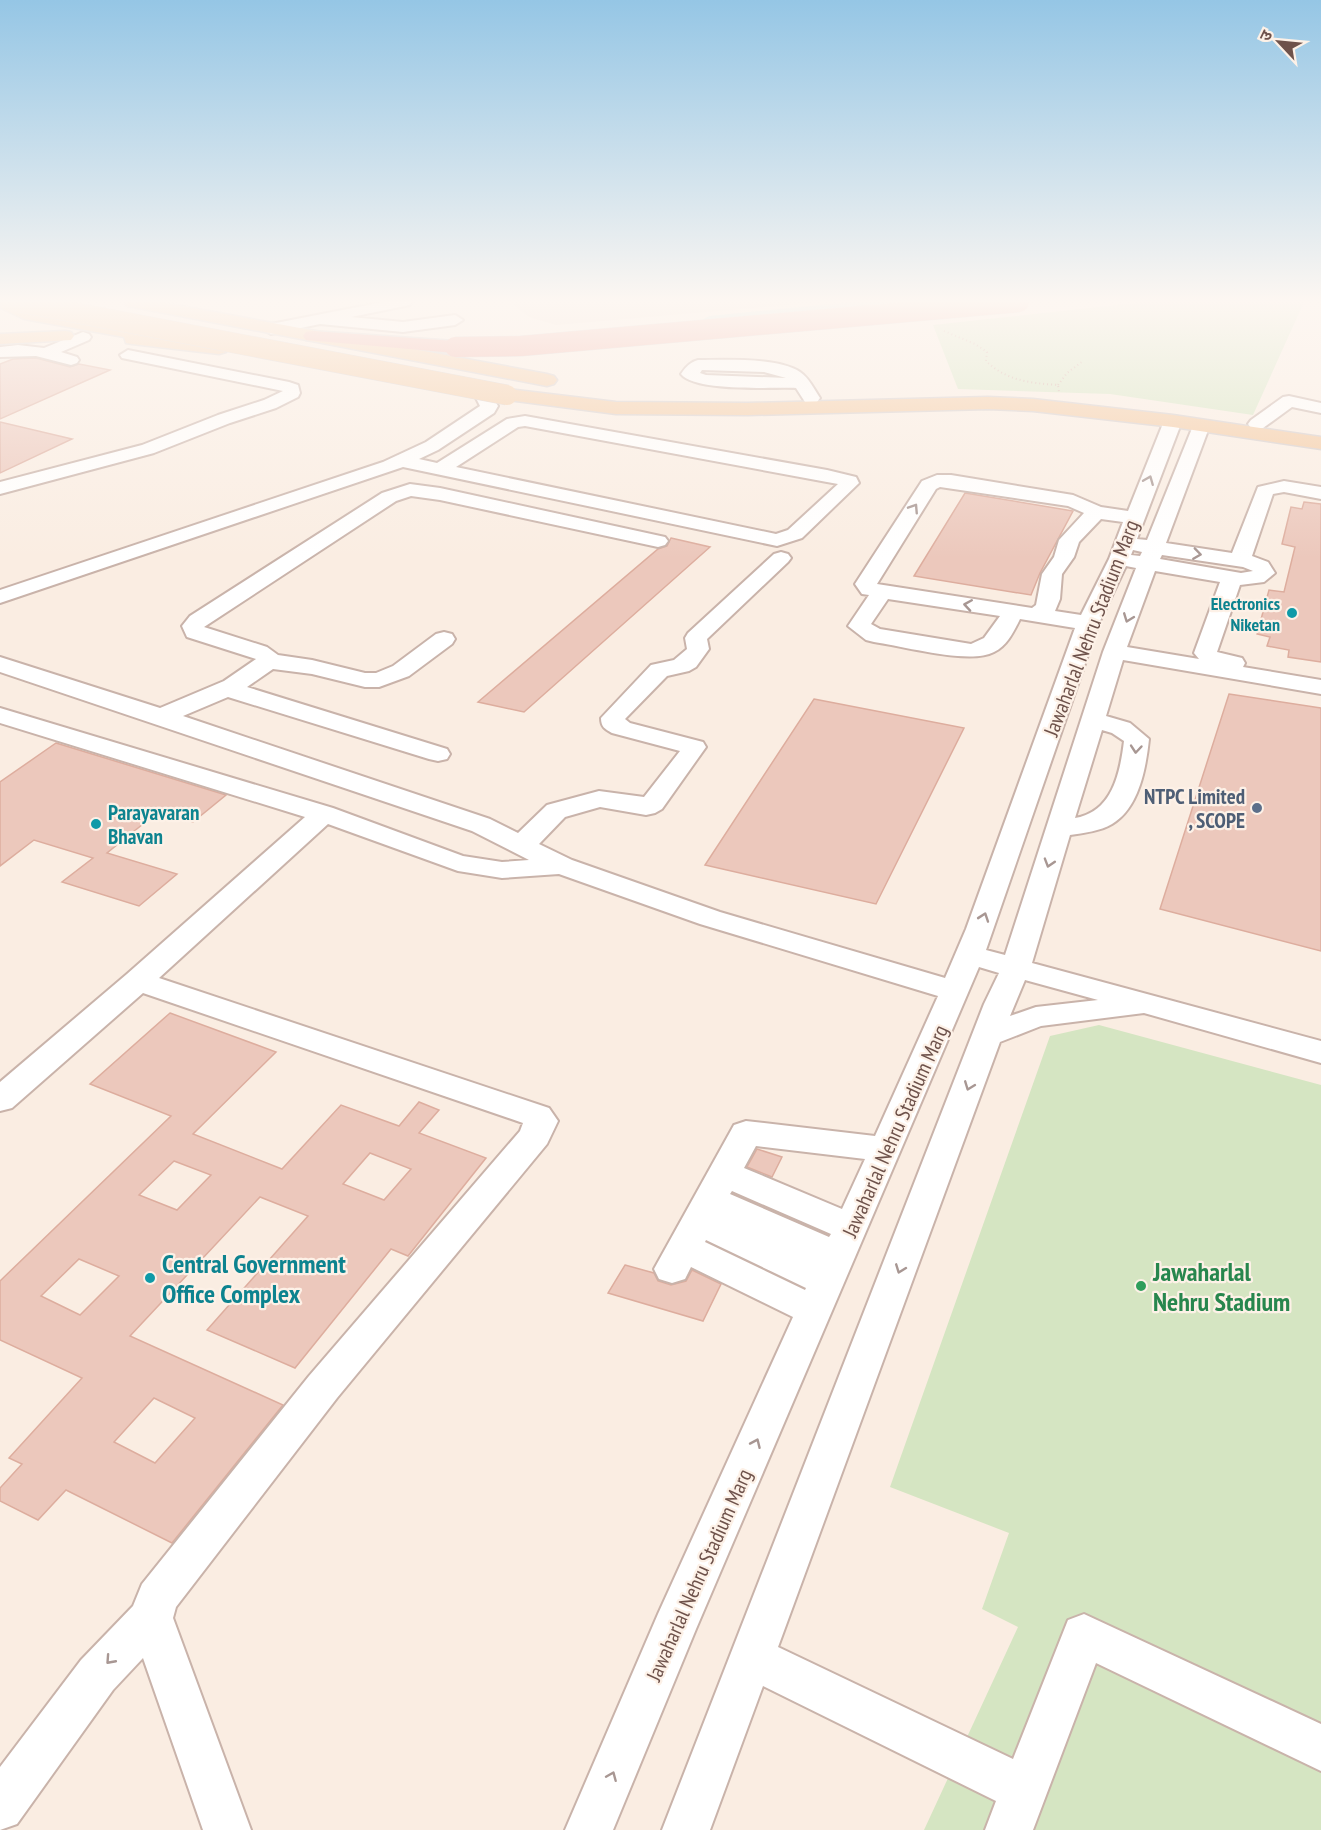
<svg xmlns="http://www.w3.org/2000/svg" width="1321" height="1830" font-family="'PT Sans Narrow','Noto Sans Devanagari',sans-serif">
<rect width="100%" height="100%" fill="#faede2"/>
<polygon fill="#f0ddd1" points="516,302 822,302 556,325 529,317 512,303"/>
<g fill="#d5e5c2">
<polygon points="1144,302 1304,302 1253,415 1110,394 958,389 933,325"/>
<polygon points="1099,1025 1321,1085 1321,1830 924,1830 1018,1627 982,1609 1009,1533 890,1487 1050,1036"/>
</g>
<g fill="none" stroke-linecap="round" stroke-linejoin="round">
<polygon fill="#b8e1e1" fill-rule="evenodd" points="851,302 898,302 891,306 709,324 702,320 709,316"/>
</g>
<g fill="#ecc8bc" stroke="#ddad9e" stroke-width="1.5" fill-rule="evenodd">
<polygon points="36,358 70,367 79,364 110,370 0,419 0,364 13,359"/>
<polygon points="0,422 72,439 0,473"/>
<polygon points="965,493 1073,511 1040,573 1031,595 914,576"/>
<polygon points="1304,502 1321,504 1321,662 1288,657 1289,650 1267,646 1270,637 1257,634 1269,590 1284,592 1295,547 1282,544 1291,507 1302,509"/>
<polygon points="671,538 710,547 524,712 478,702 658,549 667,546"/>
<polygon points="1229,694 1321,708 1321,951 1160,909"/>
<polygon points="814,699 964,728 876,904 705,865"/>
<polygon points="56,743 226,795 193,822 158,812 107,853 177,874 139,906 62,882 93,858 34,840 0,866 0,782"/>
<path d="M 170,1013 L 276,1052 L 193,1134 L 282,1169 L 341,1105 L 399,1126 L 419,1102 L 439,1110 L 419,1133 L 486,1158 L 408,1256 L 391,1249 L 295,1368 L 207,1330 L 308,1216 L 260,1197 L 130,1336 L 283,1405 L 172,1543 L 66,1490 L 38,1520 L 0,1501 L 0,1488 L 22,1464 L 9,1458 L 82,1378 L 0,1340 L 0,1281 L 171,1116 L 90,1084 ZM 370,1153 L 411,1169 L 384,1200 L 343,1184 ZM 174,1161 L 211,1175 L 177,1210 L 139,1195 ZM 79,1259 L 119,1276 L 80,1315 L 41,1296 ZM 154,1398 L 195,1418 L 155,1463 L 114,1442 Z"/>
<polygon points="757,1149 782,1157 772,1177 747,1167"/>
<polygon points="625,1265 654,1273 658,1281 671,1285 686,1281 692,1270 721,1284 703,1321 608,1293"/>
</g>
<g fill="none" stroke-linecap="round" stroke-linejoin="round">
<g stroke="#c9b3aa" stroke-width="4">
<g id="minor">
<polygon points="383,302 412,302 410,305 351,317 403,322 455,315 463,320 455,325 403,332 320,324 271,334 263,329 271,324"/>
<polygon points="83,332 89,334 91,337 89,340 61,352 77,357 79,360 77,363 71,365 36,356 0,357 0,347 18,345 44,348"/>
<polygon points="128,350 289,382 298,385 300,393 298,397 276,408 230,423 154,453 0,494 0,482 142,445 218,415 264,400 283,391 122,358 120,355"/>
<path d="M 698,360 C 725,360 778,357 800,372 C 809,378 814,389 820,398 L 817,402 L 805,402 L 796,388 C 772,387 695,392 681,374 C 685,368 690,362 698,360 ZM 702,370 L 764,372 L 786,378 L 706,375 L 700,373 Z"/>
<path d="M 485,393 L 491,394 L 498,406 L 494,413 L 438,450 L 419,459 L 437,463 L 507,419 L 525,416 L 827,470 L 856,477 L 859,483 L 802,538 L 777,546 L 403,467 L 0,603 L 0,590 L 383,462 L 426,442 L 480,406 L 476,398 L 479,394 ZM 525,426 L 827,482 L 838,484 L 788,530 L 776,534 L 456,467 L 518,427 Z"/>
<polygon points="1289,396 1321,403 1321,413 1292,407 1263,428 1251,428 1248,424 1251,420 1283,397"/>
<path d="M 1173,416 L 1179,417 L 1182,421 L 1137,539 L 1147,540 L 1195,421 L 1207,421 L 1210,425 L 1166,543 L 1232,553 L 1258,487 L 1284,481 L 1321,487 L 1321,499 L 1284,492 L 1273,494 L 1252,556 L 1268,562 L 1275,573 L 1264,582 L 1240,585 L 1217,652 L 1242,658 L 1245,663 L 1243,667 L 1321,680 L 1321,694 L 1123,660 L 1106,716 L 1130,723 L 1149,739 C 1146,768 1139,808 1112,824 C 1100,831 1084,833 1070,835 L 1032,963 L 1321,1041 L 1321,1063 L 1144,1013 L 1041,1026 L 1000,1042 L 778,1647 L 1013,1759 L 1068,1620 L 1084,1614 L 1321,1724 L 1321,1771 L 1096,1663 L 1033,1830 L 985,1830 L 996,1801 L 763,1686 L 710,1830 L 662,1830 L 984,1004 L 999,973 L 979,967 L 696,1629 L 613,1830 L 565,1830 L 658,1614 L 793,1317 L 691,1267 L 685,1279 L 672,1283 L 659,1279 L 654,1269 L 734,1125 L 746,1121 L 875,1136 L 938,996 L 700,924 L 559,874 L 502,878 L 458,871 L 328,824 L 159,978 L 549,1108 L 558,1121 L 547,1144 L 337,1398 L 176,1607 L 173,1618 L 251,1830 L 203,1830 L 143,1658 L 113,1690 L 17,1824 L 0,1830 L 0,1767 L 81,1660 L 133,1606 L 142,1584 L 309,1376 L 520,1131 L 523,1123 L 143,993 L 12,1108 L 0,1111 L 0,1082 L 127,974 L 305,817 L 0,723 L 0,708 L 333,808 L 463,856 L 502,862 L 529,860 L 472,831 L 0,672 L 0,657 L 160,708 L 224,681 L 256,659 L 187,637 L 182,626 L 190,616 L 382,493 L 410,484 L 440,488 L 665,537 L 668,541 L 665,545 L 658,547 L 440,500 L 411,496 L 396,501 L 204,627 L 267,647 L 278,655 L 312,660 L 365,673 L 376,673 L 393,666 L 436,634 L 444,632 L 452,634 L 455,639 L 452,644 L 409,676 L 379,687 L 365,687 L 312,674 L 273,669 L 247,687 L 447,749 L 450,754 L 447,759 L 438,761 L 429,759 L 228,697 L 183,716 L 490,819 L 518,833 L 547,805 L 599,791 L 644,797 L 680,751 L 612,733 C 605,729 601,727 601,718 L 651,665 L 674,660 L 687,649 L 685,638 L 688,633 L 774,554 L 781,552 L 788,554 L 791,558 L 788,562 L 707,639 L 709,649 L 696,667 L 689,671 L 667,676 L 625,719 L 630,723 L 703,742 L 706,747 L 662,809 L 655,813 L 646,815 L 600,807 L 565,817 L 539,844 L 572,860 L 720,912 L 945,978 L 966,929 L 1075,628 L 1020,619 C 1014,631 1007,646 994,652 C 970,665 903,646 874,642 L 866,640 L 848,626 L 869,595 L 862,594 L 855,584 L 922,481 L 937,475 L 951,475 L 1073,495 L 1101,507 L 1128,511 L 1164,421 L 1167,417 ZM 940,487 L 1068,506 L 1084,513 L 1059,540 L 1054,557 L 1042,574 L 1036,605 L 1032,608 L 877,584 L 936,489 ZM 1101,519 L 1123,522 L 1109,559 L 1081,615 L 1055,611 L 1060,599 L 1062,574 L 1074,557 L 1079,542 ZM 1133,550 L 1142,552 L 1140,556 L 1131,555 ZM 1162,555 L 1243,567 L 1253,571 L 1241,573 L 1160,559 ZM 1126,566 L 1136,568 L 1103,652 L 1005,955 L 986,950 L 1099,623 ZM 1155,571 L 1220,582 L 1194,653 L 1199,659 L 1127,647 ZM 888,599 L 1000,616 L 984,638 L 971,644 L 880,629 L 871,624 ZM 1102,730 L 1112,733 L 1124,741 C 1120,774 1112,812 1075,818 ZM 1025,980 L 1098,1000 L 1036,1007 L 1010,1016 ZM 756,1146 L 865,1159 L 842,1209 L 744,1168 ZM 732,1191 L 831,1234 L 829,1237 L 730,1194 ZM 706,1240 L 806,1288 L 805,1290 L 705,1242 Z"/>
</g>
</g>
<g stroke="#d4cbc9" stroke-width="3">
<g id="major">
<polygon points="0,302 16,302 29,310 153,332 159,333 162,337 219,342 226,344 228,348 226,352 219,354 132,344 126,343 124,337 24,319 1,308"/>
<polygon points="124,302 160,302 547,374 554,376 557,380 554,384 547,386 133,307 127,306"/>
<polygon points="65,331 71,332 74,336 71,340 0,344 0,334"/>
<polygon points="507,389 616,402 748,403 988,397 1033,399 1173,415 1321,437 1321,449 1173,427 1033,411 988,409 748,415 616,414 500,399 497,395 500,391"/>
</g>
</g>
<g stroke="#d4cbc9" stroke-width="3">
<polygon id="highway" points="312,331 455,341 462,343 464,347 462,351 455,353 306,340 303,336 306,332"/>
</g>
<g stroke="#d1aba0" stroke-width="2" stroke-dasharray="1 3" stroke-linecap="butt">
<path d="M 944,331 L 975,344 L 987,352 L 986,361 C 1007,381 1030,383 1058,385 L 1059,392"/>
<polyline points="1058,385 1067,373 1083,361"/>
</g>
<use href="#minor" fill="#fff" fill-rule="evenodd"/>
<use href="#major" fill="#f3c89f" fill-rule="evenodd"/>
<use href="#highway" fill="#efa79d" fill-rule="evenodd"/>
<g stroke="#d4cbc9" stroke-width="21" stroke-linecap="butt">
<polyline id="major-bridge" points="20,302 507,395"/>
</g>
<g stroke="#d4cbc9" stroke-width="21" stroke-linecap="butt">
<polyline id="highway-bridge" points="455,347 521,346 1019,302"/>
</g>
<use href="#major-bridge" stroke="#f3c89f" stroke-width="20"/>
<use href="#highway-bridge" stroke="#efa79d" stroke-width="20"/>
</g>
<defs><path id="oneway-chevron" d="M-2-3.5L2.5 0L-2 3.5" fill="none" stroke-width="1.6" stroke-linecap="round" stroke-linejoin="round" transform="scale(1.5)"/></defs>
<g stroke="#a89793">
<use href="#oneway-chevron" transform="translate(1149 480) rotate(-68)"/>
<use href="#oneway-chevron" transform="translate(914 508) rotate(-57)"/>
<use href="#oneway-chevron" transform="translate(1197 554) rotate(8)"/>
<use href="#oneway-chevron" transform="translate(968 605) rotate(-171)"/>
<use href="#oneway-chevron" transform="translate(1128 618) rotate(111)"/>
<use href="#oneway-chevron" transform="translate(1136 749) rotate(95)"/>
<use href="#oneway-chevron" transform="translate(1049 863) rotate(107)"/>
<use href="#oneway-chevron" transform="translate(984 917) rotate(-71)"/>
<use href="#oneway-chevron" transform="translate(969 1086) rotate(111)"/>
<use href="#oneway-chevron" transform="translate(900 1269) rotate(111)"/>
<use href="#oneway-chevron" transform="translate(756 1443) rotate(-66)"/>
<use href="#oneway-chevron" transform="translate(110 1660) rotate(132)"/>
<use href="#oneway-chevron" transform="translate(612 1776) rotate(-67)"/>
</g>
<linearGradient id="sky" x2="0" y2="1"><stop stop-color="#95c6e5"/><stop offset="0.54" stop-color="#fdf7f2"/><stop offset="1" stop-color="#fdf7f2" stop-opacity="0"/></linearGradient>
<rect width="1321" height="558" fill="url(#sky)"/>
<g fill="#0f9aa8" stroke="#fdf1e7" stroke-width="2">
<circle cx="1292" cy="613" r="6"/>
<circle cx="96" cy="824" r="6"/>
<circle cx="150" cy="1278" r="6"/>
</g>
<circle fill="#5c6f8a" stroke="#fdf1e7" stroke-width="2" cx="1257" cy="808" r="6"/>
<circle fill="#2e9e5b" stroke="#fdf1e7" stroke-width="2" cx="1141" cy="1286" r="6"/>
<g text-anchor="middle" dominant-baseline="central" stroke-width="4.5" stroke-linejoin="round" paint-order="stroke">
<g font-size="18" font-weight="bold" fill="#0d838f" stroke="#fdf1e7" text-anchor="end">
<text x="1280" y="603">Electronics<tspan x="1280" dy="21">Niketan</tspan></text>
</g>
<g font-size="21" fill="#6e524b" stroke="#fdf1e7">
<text transform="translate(1091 628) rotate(-69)">Jawaharlal Nehru Stadium Marg</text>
<text transform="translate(895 1131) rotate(-66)">Jawaharlal Nehru Stadium Marg</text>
<text transform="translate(699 1575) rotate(-66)">Jawaharlal Nehru Stadium Marg</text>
</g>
<g font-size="21" font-weight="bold" fill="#4e5e75" stroke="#fdf1e7" text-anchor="end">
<text x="1245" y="796">NTPC Limited<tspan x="1245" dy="24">, SCOPE</tspan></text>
</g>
<g font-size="21" font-weight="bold" fill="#0d838f" stroke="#fdf1e7" text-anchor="start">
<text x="108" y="812">Parayavaran<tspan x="108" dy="24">Bhavan</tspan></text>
</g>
<g font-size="26" font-weight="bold" fill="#0d838f" stroke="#fdf1e7" text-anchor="start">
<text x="162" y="1263">Central Government<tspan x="162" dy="30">Office Complex</tspan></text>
</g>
<g font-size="26" font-weight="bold" fill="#27864d" stroke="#fdf1e7" text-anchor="start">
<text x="1153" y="1271">Jawaharlal<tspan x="1153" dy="30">Nehru Stadium</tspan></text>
</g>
</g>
<g transform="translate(1279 42) rotate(296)" stroke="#fdf1e7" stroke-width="4.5" paint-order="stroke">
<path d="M0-4.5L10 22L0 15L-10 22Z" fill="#6e524b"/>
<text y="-9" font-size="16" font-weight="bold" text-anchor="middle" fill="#6e524b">उ</text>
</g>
</svg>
